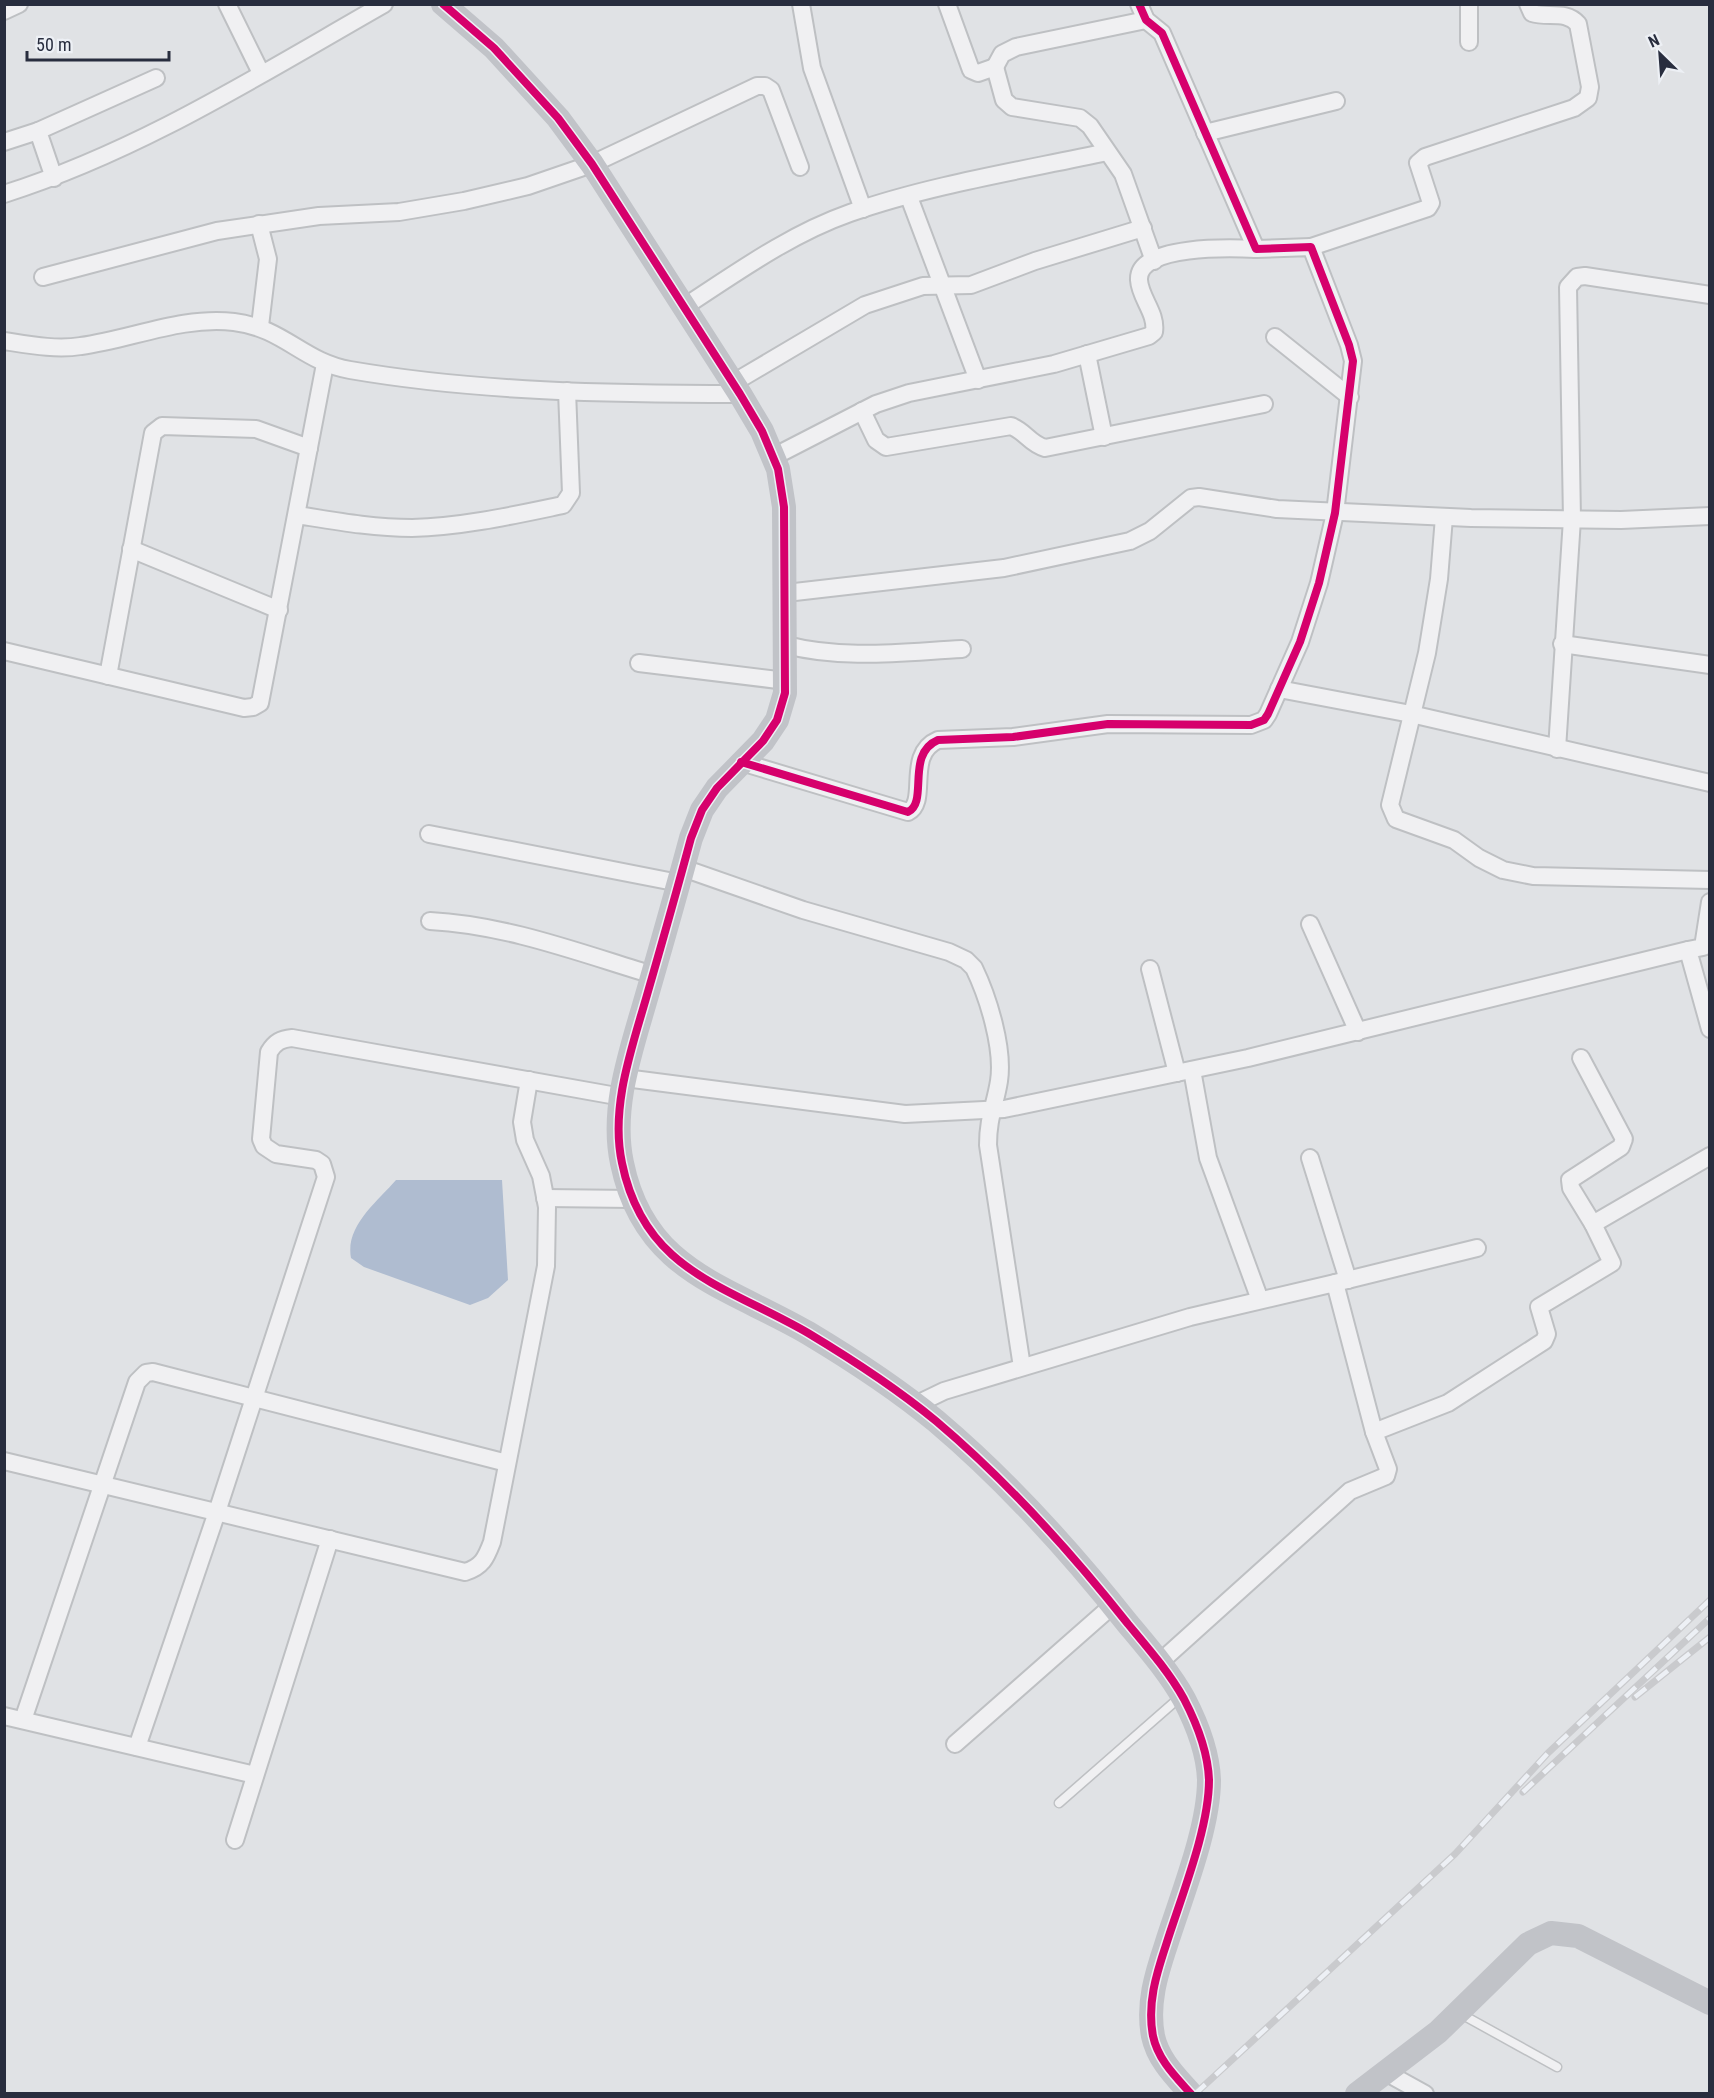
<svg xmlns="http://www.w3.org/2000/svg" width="1714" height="2098" font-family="'Roboto Condensed',sans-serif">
<rect width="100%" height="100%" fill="#e0e2e5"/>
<path fill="#afbcd0" d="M 396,1180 L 502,1180 L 508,1280 L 488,1298 L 470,1305 L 364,1267 L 351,1258 C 345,1226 377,1202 396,1180 Z"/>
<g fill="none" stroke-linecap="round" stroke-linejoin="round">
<g stroke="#bec0c3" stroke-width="11">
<g id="lane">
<polyline points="1059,1803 1179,1698"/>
<polyline points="1461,2014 1557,2067"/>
</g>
</g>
<g stroke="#bec0c3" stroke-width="20">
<g id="street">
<polyline points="227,4 261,73"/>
<polyline points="801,4 812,68 863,209"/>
<polyline points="947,4 971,70 978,73 995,67 1004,100 1012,107 1080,118 1090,126 1123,174 1154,261"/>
<polyline points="1469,4 1469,42"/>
<polyline points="4,11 19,4"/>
<polyline points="995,67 1002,54 1016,47 1146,20"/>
<polyline points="1205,133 1336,101"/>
<polyline points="4,142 38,131"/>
<polyline points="54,178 38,131 156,78"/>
<path d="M 4,194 C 140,151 261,74 384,4"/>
<polyline points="909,197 978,380"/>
<polyline points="259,224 268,259 260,326"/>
<path d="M 1311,247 L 1428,208 L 1431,203 L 1418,163 L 1425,157 L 1574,108 L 1588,98 L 1590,87 L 1578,24 C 1566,10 1548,18 1532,13 L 1528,4"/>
<polyline points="43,277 217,231 319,216 399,212 464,201 528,186 592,164 757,86 765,86 771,90 800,167"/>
<path d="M 684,307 C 736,273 790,234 850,213 C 929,185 1024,170 1107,152"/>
<polyline points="1275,337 1350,397"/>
<path d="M 4,341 C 30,345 56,350 81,346 C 132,339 182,316 234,322 C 284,328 303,362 350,370 C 478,392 610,394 740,394"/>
<polyline points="1087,354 1104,437"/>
<polyline points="733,383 865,305 923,286 971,285 1035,261 1143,228"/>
<path d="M 862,411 L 876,440 L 886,447 L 1011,426 C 1025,431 1030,444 1045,448 L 1264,404"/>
<path d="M 773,457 L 876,404 L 909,393 L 1054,364 L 1149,336 L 1154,332 C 1157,313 1140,298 1139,280 C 1137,244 1234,248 1256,249"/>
<path d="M 297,515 C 335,521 373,528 412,528 C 462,527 515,515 563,505 L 571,493 L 567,391"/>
<polyline points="1444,517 1439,579 1427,653 1390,805 1396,819 1454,840 1479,858 1503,870 1533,876 1710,880"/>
<polyline points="131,549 279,610"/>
<polyline points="786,593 1004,568 1130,541 1150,531 1191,498 1199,497 1277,509 1471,518 1621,520 1710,516"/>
<polyline points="1562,644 1710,665"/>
<path d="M 786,645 C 844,660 903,652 962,649"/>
<polyline points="4,651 244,708 253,707 260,703 325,364"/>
<polyline points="639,663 786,681"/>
<polyline points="108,676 153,433 162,426 256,429 309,448"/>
<polyline points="1279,689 1411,714 1710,783"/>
<polyline points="1557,749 1572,519 1568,287 1577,277 1585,276 1710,295"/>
<path d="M 741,762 L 908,812 C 929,802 905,754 938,740 L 1013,737 L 1108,724 L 1251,725 L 1264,720 L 1268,714 L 1300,642 L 1319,583 L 1335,513 L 1353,361 L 1349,345 L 1311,247 L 1256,249 L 1162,33 L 1146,20 L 1139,4"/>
<polyline points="429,834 679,883"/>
<path d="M 683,868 L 803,910 L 949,952 L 966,960 L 974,968 C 988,997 1004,1048 999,1081 C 995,1106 988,1117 988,1145 L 1022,1367"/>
<polyline points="1710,902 1703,947 1688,950 1710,1029"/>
<path d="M 430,921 C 507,925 580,953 653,975"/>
<polyline points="1310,924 1358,1032"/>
<polyline points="1150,969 1177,1073"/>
<polyline points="1581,1058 1624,1139 1621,1147 1570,1180 1571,1188 1593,1224"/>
<polyline points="1192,1070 1208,1158 1260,1300"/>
<polyline points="625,1078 905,1114 1004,1109 1248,1058 1688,950"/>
<polyline points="1310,1158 1348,1280"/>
<polyline points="545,1198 633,1199"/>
<polyline points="1335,1283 1477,1248"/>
<polyline points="915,1405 944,1391 1190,1317 1335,1283 1374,1432"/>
<path d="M 4,1461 L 465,1572 C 482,1567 486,1558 492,1542 L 546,1266 L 547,1207 L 541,1176 L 525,1140 L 522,1122 L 529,1080"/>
<polyline points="1159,1663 1350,1491 1386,1476 1388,1469 1374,1432 1448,1403 1544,1341 1547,1334 1539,1307 1612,1263 1593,1224 1710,1156"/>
<polyline points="4,1716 255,1775"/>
<polyline points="23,1720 137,1382 146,1373 153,1372 507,1463"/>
<polyline points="955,1744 1113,1605"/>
<path d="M 137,1747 L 217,1512 L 326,1177 L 322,1164 L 316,1160 L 276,1154 L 264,1146 L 261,1139 L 269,1052 C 275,1042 281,1039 292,1038 L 622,1097"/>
<polyline points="235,1840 330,1539"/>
<polyline points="1387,2073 1425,2094"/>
</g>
</g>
<use href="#lane" stroke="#f0f0f2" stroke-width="8"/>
<use href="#street" stroke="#f0f0f2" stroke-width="16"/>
<g stroke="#c1c3c8" stroke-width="24">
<path d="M 443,4 L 494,48 L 558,118 L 592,164 L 740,394 L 762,431 L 778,469 L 784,507 L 785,693 L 777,720 L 763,741 L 717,788 L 702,810 L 691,838 C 677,890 662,943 647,995 C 632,1048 610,1107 622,1163 C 644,1271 725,1285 808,1333 C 853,1360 896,1388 936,1421 C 1007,1481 1071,1552 1128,1624 C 1148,1648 1169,1672 1184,1699 C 1197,1724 1208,1751 1209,1780 C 1209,1829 1181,1897 1166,1945 C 1156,1975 1147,2004 1153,2036 C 1158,2060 1176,2077 1191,2094"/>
<polyline points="1357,2094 1438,2032 1528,1944 1551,1933 1578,1936 1710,2003"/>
</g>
<g stroke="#c9cacd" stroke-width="7">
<g id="rail">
<polyline points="1635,1697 1710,1637"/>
<polyline points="1523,1792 1710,1618"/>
<polyline points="1195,2094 1455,1854 1548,1753 1710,1600"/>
</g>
</g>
<use href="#rail" stroke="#edf0f5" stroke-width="4.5" stroke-dasharray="14" stroke-linecap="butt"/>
<g stroke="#edf0f5" stroke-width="11">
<g id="cycleway">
<path d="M 443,4 L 494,48 L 558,118 L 592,164 L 740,394 L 762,431 L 778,469 L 784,507 L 785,693 L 777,720 L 763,741 L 717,788 L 702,810 L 691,838 C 677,890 662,943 647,995 C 632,1048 610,1107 622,1163 C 644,1271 725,1285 808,1333 C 853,1360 896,1388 936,1421 C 1007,1481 1071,1552 1128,1624 C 1148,1648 1169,1672 1184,1699 C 1197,1724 1208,1751 1209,1780 C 1209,1829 1181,1897 1166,1945 C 1156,1975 1147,2004 1153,2036 C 1158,2060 1176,2077 1191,2094"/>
<path d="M 741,762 L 908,812 C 929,802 905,754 938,740 L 1013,737 L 1108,724 L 1251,725 L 1264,720 L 1268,714 L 1300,642 L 1319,583 L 1335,513 L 1353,361 L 1349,345 L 1311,247 L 1256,249 L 1162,33 L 1146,20 L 1139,4"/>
</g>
</g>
<use href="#cycleway" stroke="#d6006c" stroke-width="8"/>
</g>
<rect width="1714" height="2098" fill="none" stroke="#282d3e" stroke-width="12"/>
<g transform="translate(1660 54) rotate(335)" stroke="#edf0f5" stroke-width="4.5" paint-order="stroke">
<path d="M0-4.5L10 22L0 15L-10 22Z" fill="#282d3e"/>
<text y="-9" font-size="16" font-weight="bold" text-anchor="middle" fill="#282d3e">N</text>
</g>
<path d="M27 51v9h142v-9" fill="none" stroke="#282d3e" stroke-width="3"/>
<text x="36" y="51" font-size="18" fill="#282d3e" stroke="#edf0f5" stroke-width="4.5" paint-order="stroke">50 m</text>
</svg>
